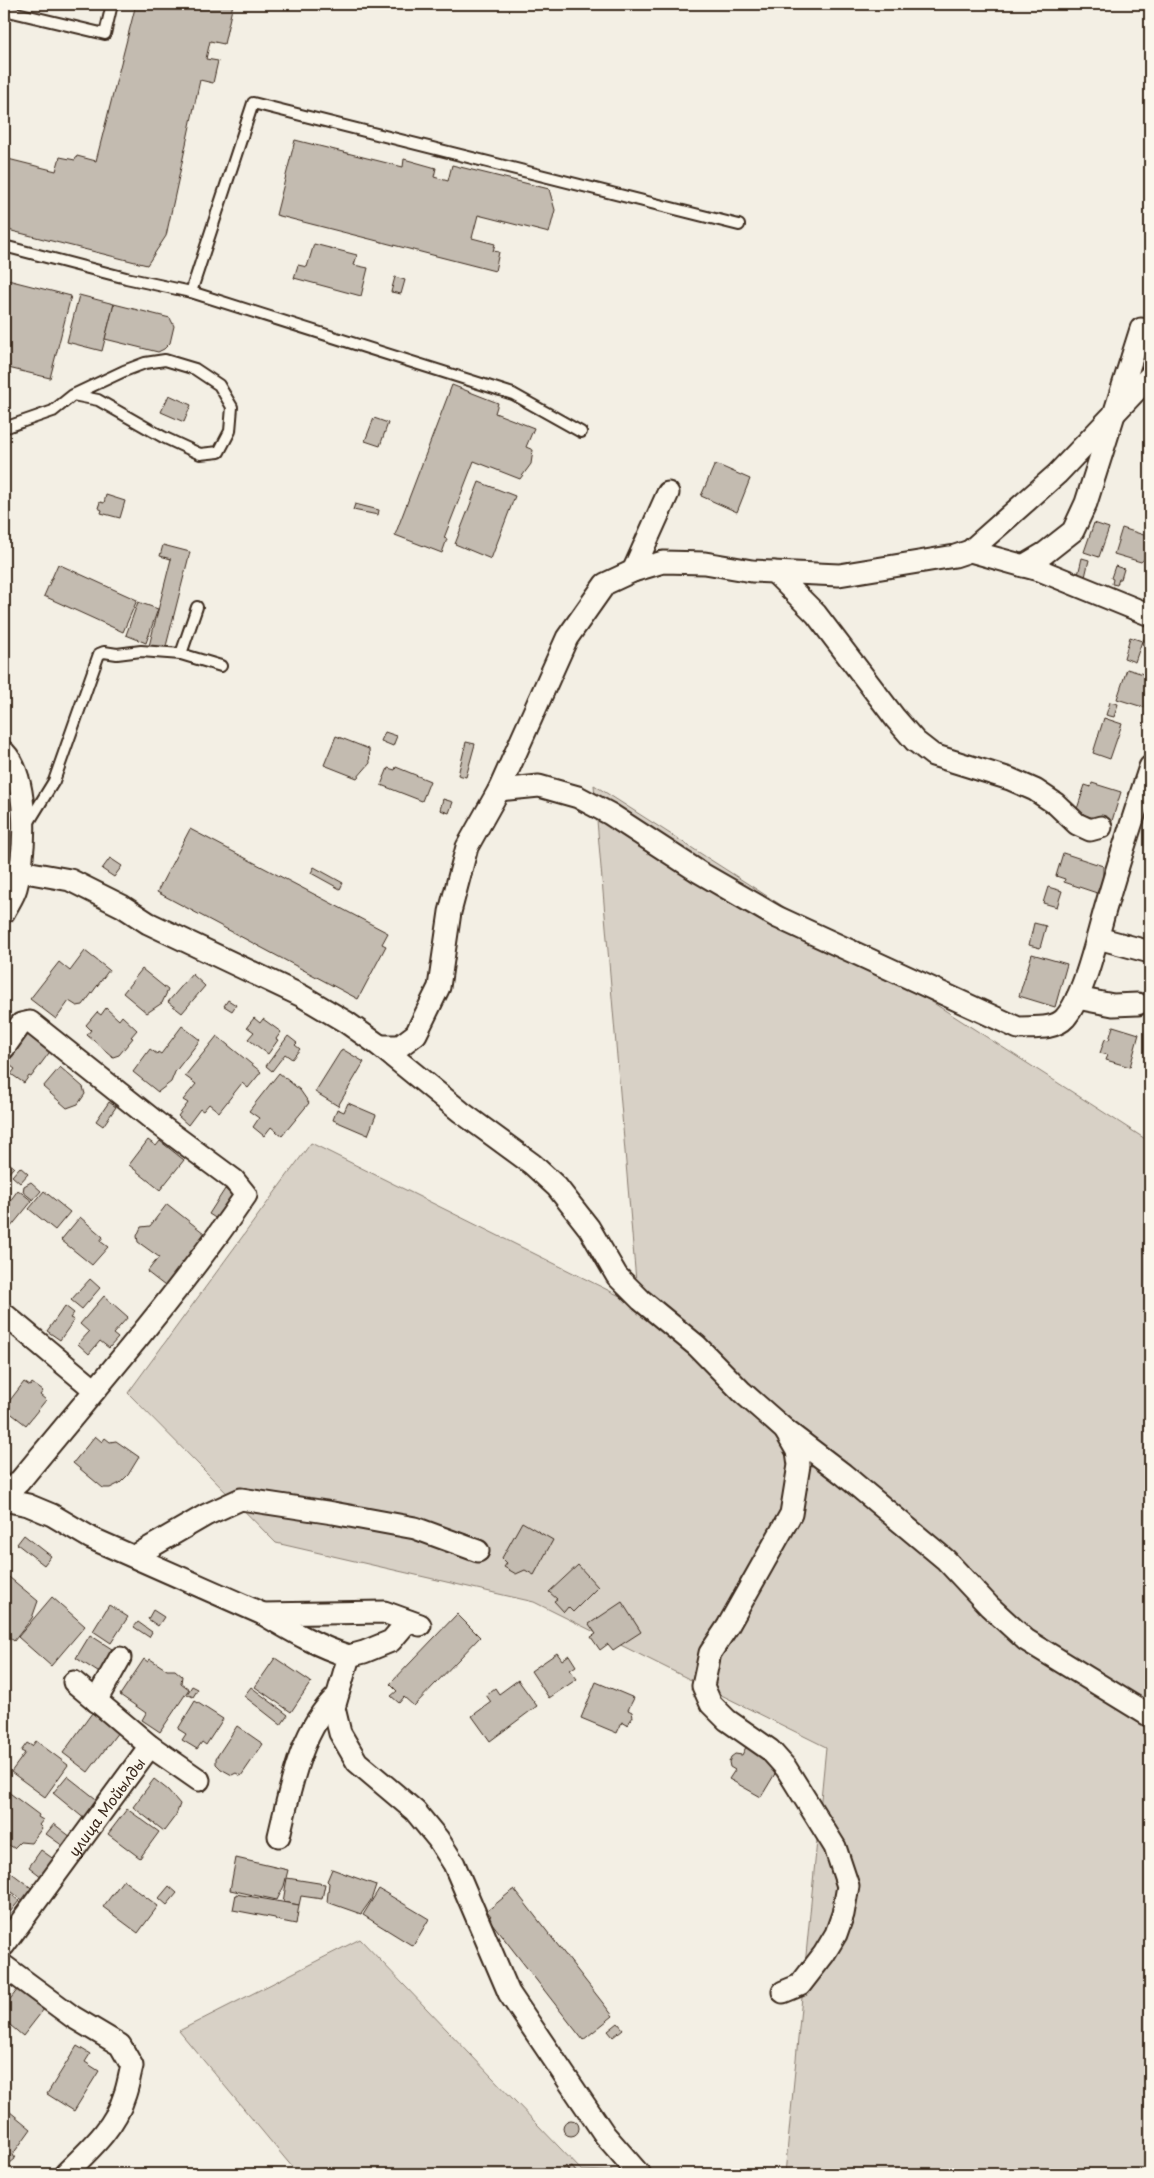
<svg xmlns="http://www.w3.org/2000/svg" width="1154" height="2178" font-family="'Playpen Sans',sans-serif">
<rect width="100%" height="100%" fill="#f3efe4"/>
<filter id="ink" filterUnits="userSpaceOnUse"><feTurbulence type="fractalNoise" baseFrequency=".02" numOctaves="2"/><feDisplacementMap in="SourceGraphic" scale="10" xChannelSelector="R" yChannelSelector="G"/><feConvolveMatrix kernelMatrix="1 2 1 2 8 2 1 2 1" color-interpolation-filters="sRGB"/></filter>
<g filter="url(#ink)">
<g fill="#d8d1c6" stroke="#8a7e72">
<polygon points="594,785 1150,1142 1150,2174 785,2174 826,1747 534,1602 276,1543 128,1393 311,1143 638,1305"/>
<polygon points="360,1939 581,2170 688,2174 298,2174 179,2031"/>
</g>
<g fill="#c3bbb0" stroke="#3b2a1e">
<polygon points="67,4 94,4 93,9"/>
<polygon points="136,4 233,4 224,44 210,41 206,59 218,61 213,83 200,80 166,236 147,265 4,229 4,158 56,171 60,157 75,160 77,156 96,161"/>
<polygon points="295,140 403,167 404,159 436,168 434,177 448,181 452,165 549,189 555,210 549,233 478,215 472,238 495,244 493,251 499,252 495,271 276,215"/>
<polygon points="314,244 357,255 354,265 368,268 361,296 294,278 298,265 307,267"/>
<polygon points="395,277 405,280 401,294 391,292"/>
<polygon points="4,279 71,296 50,378 4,367"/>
<polygon points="79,295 114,304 102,351 67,342"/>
<polygon points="114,304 170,318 174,326 170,343 164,349 158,352 105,339"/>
<polygon points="452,385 498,403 495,413 534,428 526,447 533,450 531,464 520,479 474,461 444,538 447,539 442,553 395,535"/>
<polygon points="169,395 191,405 184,422 161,412"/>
<polygon points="374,418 388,423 380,446 365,441"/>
<polygon points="718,465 750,479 737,512 701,496 714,466"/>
<polygon points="479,482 515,496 491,559 455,544"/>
<polygon points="106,495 125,501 120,518 101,513 102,510 98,508 100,502 104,503"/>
<polygon points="355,504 379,510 378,515 353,510"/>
<polygon points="1094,523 1109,528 1099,557 1084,552"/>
<polygon points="1122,528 1150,537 1150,556 1148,556 1141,562 1114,554"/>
<polygon points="163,545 190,552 165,650 149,646 171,559 160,556"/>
<polygon points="1082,558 1089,560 1085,577 1078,575"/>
<polygon points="58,564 137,600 123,632 44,596"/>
<polygon points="1115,566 1124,569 1121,579 1119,579 1117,585 1112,584 1113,579 1111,578"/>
<polygon points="138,602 158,609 146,643 126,635"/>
<polygon points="1147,631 1150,633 1150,647 1142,644"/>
<polygon points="1130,637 1142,641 1135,662 1124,658"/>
<polygon points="1127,669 1150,676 1150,704 1146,708 1117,699"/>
<polygon points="1110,702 1118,704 1114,717 1106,715"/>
<polygon points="1104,718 1122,724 1110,759 1093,753"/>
<polygon points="385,732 397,736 393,746 381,741"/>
<polygon points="336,736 369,749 370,763 357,778 324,765"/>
<polygon points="466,742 475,744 466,777 458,775"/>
<polygon points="396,767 430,781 422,801 381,785 388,768 395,770"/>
<polygon points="1092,783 1121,792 1111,824 1076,812 1085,785 1091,787"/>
<polygon points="443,799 453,802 449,813 440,810"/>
<polygon points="190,829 388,933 382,944 386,946 358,999 157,892"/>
<polygon points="1063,853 1103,866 1103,878 1097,893 1064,882 1065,879 1056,876"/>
<polygon points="110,858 122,866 114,877 102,869"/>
<polygon points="314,867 343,883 340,889 311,873"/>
<polygon points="1048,887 1062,891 1057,907 1043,903"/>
<polygon points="1034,923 1046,926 1040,948 1029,945"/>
<polygon points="85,951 109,970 83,1005 77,1006 69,1001 56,1019 30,999 59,962 70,971"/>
<polygon points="1032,954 1067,964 1055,1007 1019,996"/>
<polygon points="142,969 168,990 162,1003 147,1013 123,993"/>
<polygon points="192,974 205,986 182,1013 168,1002"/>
<polygon points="228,1000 236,1005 232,1011 224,1006"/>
<polygon points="106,1008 119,1020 122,1016 137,1030 131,1037 133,1038 119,1055 113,1057 87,1035 91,1030 86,1025 97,1012 101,1015"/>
<polygon points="254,1018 260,1023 263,1019 281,1032 276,1039 278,1040 268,1054 248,1039 254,1032 247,1027"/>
<polygon points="182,1026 200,1040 175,1072 171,1082 158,1092 133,1072 150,1049 157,1054 158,1052 161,1054"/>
<polygon points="1113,1026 1139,1034 1130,1067 1106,1060 1108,1055 1100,1053 1105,1039 1109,1040"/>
<polygon points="30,1030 52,1049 31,1077 29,1076 24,1083 11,1074 15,1069 4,1061 4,1057 23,1031 27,1034"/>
<polygon points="217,1036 261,1072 248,1088 242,1083 219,1112 209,1104 203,1111 200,1109 188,1125 178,1116 188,1103 183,1100 196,1084 185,1076"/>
<polygon points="288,1036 297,1043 295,1045 300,1049 292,1059 285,1054 272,1071 266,1066"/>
<polygon points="342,1049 364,1062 338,1106 315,1092"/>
<polygon points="60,1067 83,1087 85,1094 78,1104 67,1108 43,1087"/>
<polygon points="279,1073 300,1090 309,1103 282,1136 271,1127 264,1136 253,1127 259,1118 249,1111"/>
<polygon points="109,1102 116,1107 103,1126 96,1121"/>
<polygon points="348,1103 376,1115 368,1135 333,1120 337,1109 344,1112"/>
<polygon points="148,1140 156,1146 160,1141 184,1160 160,1190 129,1165"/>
<polygon points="4,1159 14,1167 5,1177 4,1176"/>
<polygon points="20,1167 28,1174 20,1183 12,1176"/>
<polygon points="31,1182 41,1191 33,1200 23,1192 24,1186"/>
<polygon points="225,1189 233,1195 217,1219 209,1214"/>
<polygon points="18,1190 32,1201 10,1228 4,1223 4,1209"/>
<polygon points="44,1191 70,1212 55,1230 29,1209"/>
<polygon points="167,1204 209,1237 169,1289 147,1272 159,1257 138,1242 137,1236 141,1227 150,1226"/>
<polygon points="80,1217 103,1237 100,1241 108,1247 92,1265 61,1240"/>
<polygon points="90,1279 100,1288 82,1309 71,1300"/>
<polygon points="104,1296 128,1317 113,1334 118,1338 109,1348 100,1341 89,1354 78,1344 89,1332 80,1324"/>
<polygon points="65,1306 74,1313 70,1318 74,1320 60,1340 47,1331"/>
<polygon points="24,1382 30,1386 32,1383 43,1391 40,1395 46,1400 26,1425 4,1408"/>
<polygon points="95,1436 102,1442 105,1438 110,1442 116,1441 139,1457 128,1475 120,1483 110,1488 103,1488 73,1463"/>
<polygon points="522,1522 553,1540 534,1575 525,1570 516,1574 504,1567 507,1563 502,1558"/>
<polygon points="24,1535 51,1556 44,1565 17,1544"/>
<polygon points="578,1565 598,1587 573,1612 568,1607 564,1612 554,1601 557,1599 549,1592"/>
<polygon points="4,1573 38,1601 32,1618 14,1641 4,1633"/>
<polygon points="52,1597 85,1626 51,1666 18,1637"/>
<polygon points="622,1602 641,1632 613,1650 608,1644 600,1650 591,1637 596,1634 589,1624"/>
<polygon points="109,1605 128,1617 111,1643 93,1631"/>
<polygon points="153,1610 164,1617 158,1626 148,1619"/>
<polygon points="457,1614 480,1637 414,1706 404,1697 399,1703 391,1696 397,1691 390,1684"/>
<polygon points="138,1622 152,1632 149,1637 134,1627"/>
<polygon points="90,1635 115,1651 101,1674 76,1658"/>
<polygon points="557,1653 562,1660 569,1655 576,1666 570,1670 577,1679 549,1698 531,1671"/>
<polygon points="275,1658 311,1682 291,1712 255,1687"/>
<polygon points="144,1659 148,1662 150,1659 167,1670 175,1670 182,1676 181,1683 189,1689 160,1732 142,1720 146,1713 120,1695"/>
<polygon points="518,1680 537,1706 490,1741 472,1716 491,1702 486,1695 495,1688 499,1694"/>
<polygon points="596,1682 634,1698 628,1710 632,1712 633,1717 627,1725 622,1722 617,1733 581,1718"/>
<polygon points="192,1686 198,1689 193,1697 187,1694"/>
<polygon points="251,1687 288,1715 281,1725 244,1696"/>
<polygon points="195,1701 223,1719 206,1745 202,1742 197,1749 182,1740 186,1734 178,1729"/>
<polygon points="92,1713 118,1732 88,1772 63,1753"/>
<polygon points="237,1726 263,1744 241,1776 236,1773 232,1775 221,1769 216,1764 216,1758"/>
<polygon points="36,1741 68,1765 45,1797 11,1772 25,1753 21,1751 27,1743 32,1746"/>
<polygon points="747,1745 779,1767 761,1797 729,1779 735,1770 730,1767 729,1762 731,1757 735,1754 742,1755"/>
<polygon points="67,1776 100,1802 86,1820 53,1793"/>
<polygon points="154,1779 168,1790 180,1804 176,1815 164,1831 133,1807"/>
<polygon points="7,1791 39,1815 38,1817 43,1820 39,1825 42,1828 31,1843 20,1842 14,1848 4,1842 4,1796"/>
<polygon points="127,1809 159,1832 140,1858 108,1834"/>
<polygon points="54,1824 71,1837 63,1846 46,1834"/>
<polygon points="41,1850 55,1860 42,1877 29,1867"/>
<polygon points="236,1858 288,1870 284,1886 277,1900 230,1890"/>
<polygon points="332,1869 376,1885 371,1900 361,1914 327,1902 329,1883 327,1881"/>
<polygon points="9,1871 34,1890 25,1902 4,1886 4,1878"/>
<polygon points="287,1878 325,1884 322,1899 301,1896 299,1905 283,1902"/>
<polygon points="123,1880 158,1906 138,1933 103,1907"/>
<polygon points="169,1886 177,1893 167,1905 159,1898"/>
<polygon points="4,1888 19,1901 10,1912 4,1907"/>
<polygon points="379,1889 429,1919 413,1946 363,1915"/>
<polygon points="514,1889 613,2016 583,2040 488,1918 491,1916 487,1911"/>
<polygon points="236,1894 299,1905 296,1924 276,1920 275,1918 233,1910"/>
<polygon points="18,1989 44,2009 23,2036 4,2020 4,2007"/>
<polygon points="618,2023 623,2029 613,2037 608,2031"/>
<polygon points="77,2046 90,2054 85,2062 99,2071 74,2111 47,2094"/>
<polygon points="4,2107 31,2129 13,2154 15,2159 4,2168"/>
<circle cx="571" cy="2128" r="8"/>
<polygon points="566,2166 568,2170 572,2167 578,2174 564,2174 562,2170"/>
</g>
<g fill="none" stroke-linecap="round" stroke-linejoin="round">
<g stroke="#3b2a1e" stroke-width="14">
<g id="lane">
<polyline points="4,10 105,34 112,4"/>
<polyline points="4,246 126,278 191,292 513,394 581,432"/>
<polyline points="191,292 253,103 739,225"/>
<polyline points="4,428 53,411 73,395 124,371 145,363 165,360 195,369 219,385 232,407 230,431 219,452 200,454 163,437 98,400 73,395"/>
<polyline points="181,654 197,607"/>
<polyline points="27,825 54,781 99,654 104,652 117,654 141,651 181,654 221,666"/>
</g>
</g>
<g stroke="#3b2a1e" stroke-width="25">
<g id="street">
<polyline points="970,551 1042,571 1150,615"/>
<polyline points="1023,566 1045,553 1073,531 1086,503 1141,329 1150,331"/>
<polyline points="633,571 668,493"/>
<polyline points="774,572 816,614 895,718 915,741 933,755 1010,779 1035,790 1056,804 1077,824 1090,830 1101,827"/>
<path d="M 4,752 C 30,779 26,853 16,888 C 14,896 8,904 4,912"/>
<path d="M 499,790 L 539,786 L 578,797 L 610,814 L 699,872 L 777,917 L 1018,1028 C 1033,1027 1054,1030 1065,1018 C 1085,995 1098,932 1107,903 C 1120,857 1135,812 1150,767"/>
<polyline points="20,871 70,880 122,906 148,923 302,996 346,1022 380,1046 461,1112 532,1164 557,1187 589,1228 617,1276 641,1300 697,1346 742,1392 784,1429 843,1474 946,1560 989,1606 1026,1640 1150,1716"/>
<polyline points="1098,938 1150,952"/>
<polyline points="1077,998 1113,1005 1138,1004"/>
<polyline points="380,1046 400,1046 416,1034 439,987 450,912 467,847 499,790 567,638 605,584 633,571 663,562 705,563 752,571 839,575 955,556 970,551 1057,474 1150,376"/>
<path d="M 4,1048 L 21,1024 L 30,1022 L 157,1123 L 234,1180 L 246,1195 C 177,1296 96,1388 19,1482 L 4,1496"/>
<polyline points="4,1314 95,1390"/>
<polyline points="4,1500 28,1505 52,1515 91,1538 263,1614 384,1612 420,1625"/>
<polyline points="135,1556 206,1515 241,1499 333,1513 415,1528 478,1551"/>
<path d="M 263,1614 C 290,1630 318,1647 349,1656 L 334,1708 L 340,1733 L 357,1762 L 415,1811 L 438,1839 L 454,1864 L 509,1993 L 605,2135 L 639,2174"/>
<polyline points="349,1656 364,1652 391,1641 408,1621"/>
<polyline points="96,1701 120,1658"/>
<polyline points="150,1746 199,1780"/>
<path d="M 279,1836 C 290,1790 301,1728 337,1696"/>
<path id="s1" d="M 4,1945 L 150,1746 L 74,1682"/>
<path d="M 4,1966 L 73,2017 L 120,2045 L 132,2066 C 129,2077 128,2087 124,2097 C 115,2128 87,2152 65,2174"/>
<polyline points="783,1992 800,1985 824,1954 836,1934 843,1914 848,1886 835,1847 786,1768 770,1750 727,1720 711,1704 703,1686 710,1653 728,1626 791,1514 799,1465 797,1451 786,1432"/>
</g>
</g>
<use href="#lane" stroke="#fbf7ec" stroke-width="10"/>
<use href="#street" stroke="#fbf7ec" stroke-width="21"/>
</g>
</g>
<g text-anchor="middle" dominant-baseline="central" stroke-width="4.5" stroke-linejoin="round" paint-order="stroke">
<g font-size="15" fill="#3b2a1e" stroke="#fbf7ec">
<text stroke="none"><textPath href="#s1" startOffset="172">улица Мойылды</textPath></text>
</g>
</g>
<rect width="1154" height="2178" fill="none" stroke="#fbf7ec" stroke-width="20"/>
<rect x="10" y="10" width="1134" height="2158" fill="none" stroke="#3b2a1e" stroke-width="2" filter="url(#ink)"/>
</svg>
